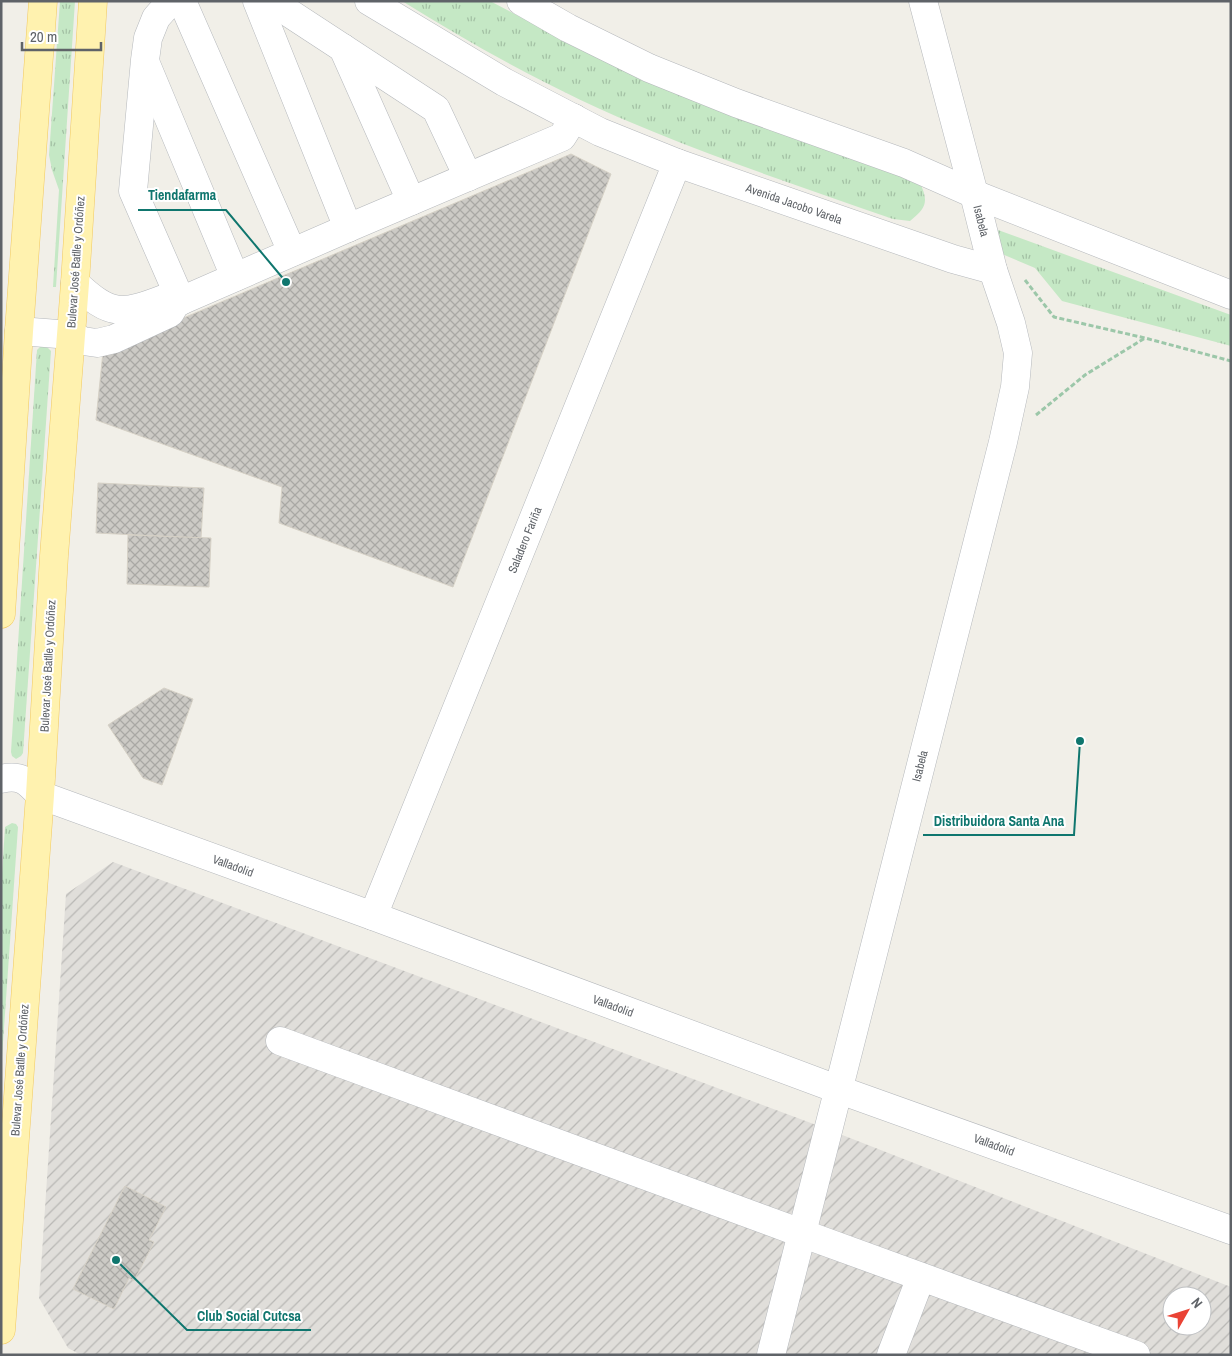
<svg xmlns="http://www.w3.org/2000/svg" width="1232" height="1356" font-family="'Archivo Narrow',sans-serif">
<defs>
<pattern id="industrial-furrows" width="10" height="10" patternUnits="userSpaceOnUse" patternTransform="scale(1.25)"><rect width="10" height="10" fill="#e0deda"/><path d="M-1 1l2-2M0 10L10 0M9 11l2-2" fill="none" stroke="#b9b8b5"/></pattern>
<pattern id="grass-tufts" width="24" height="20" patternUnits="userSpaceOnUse" patternTransform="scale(1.25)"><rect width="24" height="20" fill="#c5e8c5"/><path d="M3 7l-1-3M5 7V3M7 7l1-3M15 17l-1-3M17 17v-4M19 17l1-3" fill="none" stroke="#a3c0a4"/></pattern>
<pattern id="building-cross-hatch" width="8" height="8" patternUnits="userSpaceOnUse" patternTransform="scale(1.25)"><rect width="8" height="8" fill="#cccac5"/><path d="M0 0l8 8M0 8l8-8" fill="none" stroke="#a9a8a4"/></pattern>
</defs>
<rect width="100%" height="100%" fill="#f1efe8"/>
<path fill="url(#industrial-furrows)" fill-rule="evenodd" d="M 113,862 L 827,1129 L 1231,1287 L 1231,1355 L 81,1355 L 68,1348 L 39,1298 L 66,894 ZM 1172,1296 L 1202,1296 L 1202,1326 L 1172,1326 Z"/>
<g fill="url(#grass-tufts)">
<polygon points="60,1 75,1 56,287 53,287 59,190 52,170 49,155"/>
<path d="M 402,1 L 490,1 L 576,46 L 920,183 C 929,202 926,208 910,221 L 893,219 C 813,191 732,164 654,132 C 566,97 482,51 402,1 Z"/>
<polygon points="998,230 1231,315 1231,346 1062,301 1035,268 1002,254"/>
<polygon points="42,345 45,345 51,351 23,753 21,756 16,759 12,756 11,752 37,350"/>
<polygon points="12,823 16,824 18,827 1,1071 1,889 5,827"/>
</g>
<g fill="url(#building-cross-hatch)" stroke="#d6d1c6">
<polygon points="571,154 611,174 453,587 279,523 282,487 96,420 103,352"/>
<polygon points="98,483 204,488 201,538 96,533"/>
<polygon points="128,535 211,538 209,587 127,584"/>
<polygon points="164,688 193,699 162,785 143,778 108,725"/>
<polygon points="125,1186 166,1207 149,1240 154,1242 134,1281 129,1278 114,1309 73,1289"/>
</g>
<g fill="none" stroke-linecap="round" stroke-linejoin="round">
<g stroke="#b5b8bc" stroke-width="29">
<g id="minor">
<polyline points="171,1 156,18 148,38 145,60 133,191 181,301"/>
<polyline points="182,1 292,252"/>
<polyline points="257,1 348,228"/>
<polyline points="271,1 436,109 468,177"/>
<polyline points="369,1 504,82 600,132 677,163 953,259 993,270"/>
<polyline points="521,1 568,28 649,68 736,103 904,163 974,194 1231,295"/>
<polyline points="343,48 411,201"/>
<polyline points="146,64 235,277"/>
<path d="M 75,283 C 111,317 122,315 166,298 L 170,300"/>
<polyline points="19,331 71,335 83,341 97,343 114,339 170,313 176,303 348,228 562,137 574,118"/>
<path d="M 1,779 C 21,774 28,782 40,795 L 373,916 L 837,1089 L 1231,1230"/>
<polyline points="373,916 677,163"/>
<polyline points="280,1041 801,1233 1136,1355"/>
<polyline points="771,1355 1003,442 1015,387 1018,353 1011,323 993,270 974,194 923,1"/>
<polyline points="891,1355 921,1277"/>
</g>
</g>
<g stroke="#f2c960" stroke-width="29">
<g id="major">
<polyline points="1,614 19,331 43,1"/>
<polyline points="1,1330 40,795 54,556 75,283 93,1"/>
</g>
</g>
<g stroke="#9cc7a9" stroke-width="3" stroke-dasharray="5 2.5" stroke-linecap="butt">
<polyline points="1025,280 1054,317 1145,338 1231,361"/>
<polyline points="1036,415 1085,375 1145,338"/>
</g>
<use href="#minor" stroke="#fff" stroke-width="28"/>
<use href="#major" stroke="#fff2af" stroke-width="28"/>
</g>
<g text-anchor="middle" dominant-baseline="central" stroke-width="4" stroke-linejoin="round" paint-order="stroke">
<g font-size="12" fill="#5f6368" stroke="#fff">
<text transform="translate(794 204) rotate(19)">Avenida Jacobo Varela</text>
<text transform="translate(981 221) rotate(76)">Isabela</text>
<text transform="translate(76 262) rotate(-86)">Bulevar José Batlle y Ordóñez</text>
<text transform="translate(525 540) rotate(-68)">Saladero Fariña</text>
<text transform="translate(48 666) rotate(-87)">Bulevar José Batlle y Ordóñez</text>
<text transform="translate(920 766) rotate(-76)">Isabela</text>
<text transform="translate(233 866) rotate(20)">Valladolid</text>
<text transform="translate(613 1006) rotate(20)">Valladolid</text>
<text transform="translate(20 1070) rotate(-86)">Bulevar José Batlle y Ordóñez</text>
<text transform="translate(994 1145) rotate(20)">Valladolid</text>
</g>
</g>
<path fill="none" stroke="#0f766e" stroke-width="2" d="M286 282L226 210H138M1080 741L1074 835H923M116 1260L187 1330H311"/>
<g fill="#0f766e" stroke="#fff" stroke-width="2">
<circle cx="286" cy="282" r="5"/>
<circle cx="1080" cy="741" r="5"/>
<circle cx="116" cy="1260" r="5"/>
</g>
<g font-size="14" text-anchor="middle" font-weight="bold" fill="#0f766e" stroke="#fff" stroke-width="4" stroke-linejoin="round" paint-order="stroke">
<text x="182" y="200">Tiendafarma</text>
<text x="999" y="826">Distribuidora Santa Ana</text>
<text x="249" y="1321">Club Social Cutcsa</text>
</g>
<rect width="1232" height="1356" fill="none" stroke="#5f6368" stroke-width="5"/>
<g transform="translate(1187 1311) rotate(51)"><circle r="24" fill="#ffffff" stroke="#bfc1c3"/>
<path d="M0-4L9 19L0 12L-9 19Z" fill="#ea4335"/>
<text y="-8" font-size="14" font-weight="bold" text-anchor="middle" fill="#5f6368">N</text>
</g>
<path d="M22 42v8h79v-8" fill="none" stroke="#5f6368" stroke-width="2.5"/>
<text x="30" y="42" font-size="15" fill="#5f6368" stroke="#ffffff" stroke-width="4" paint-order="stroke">20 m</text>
</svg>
